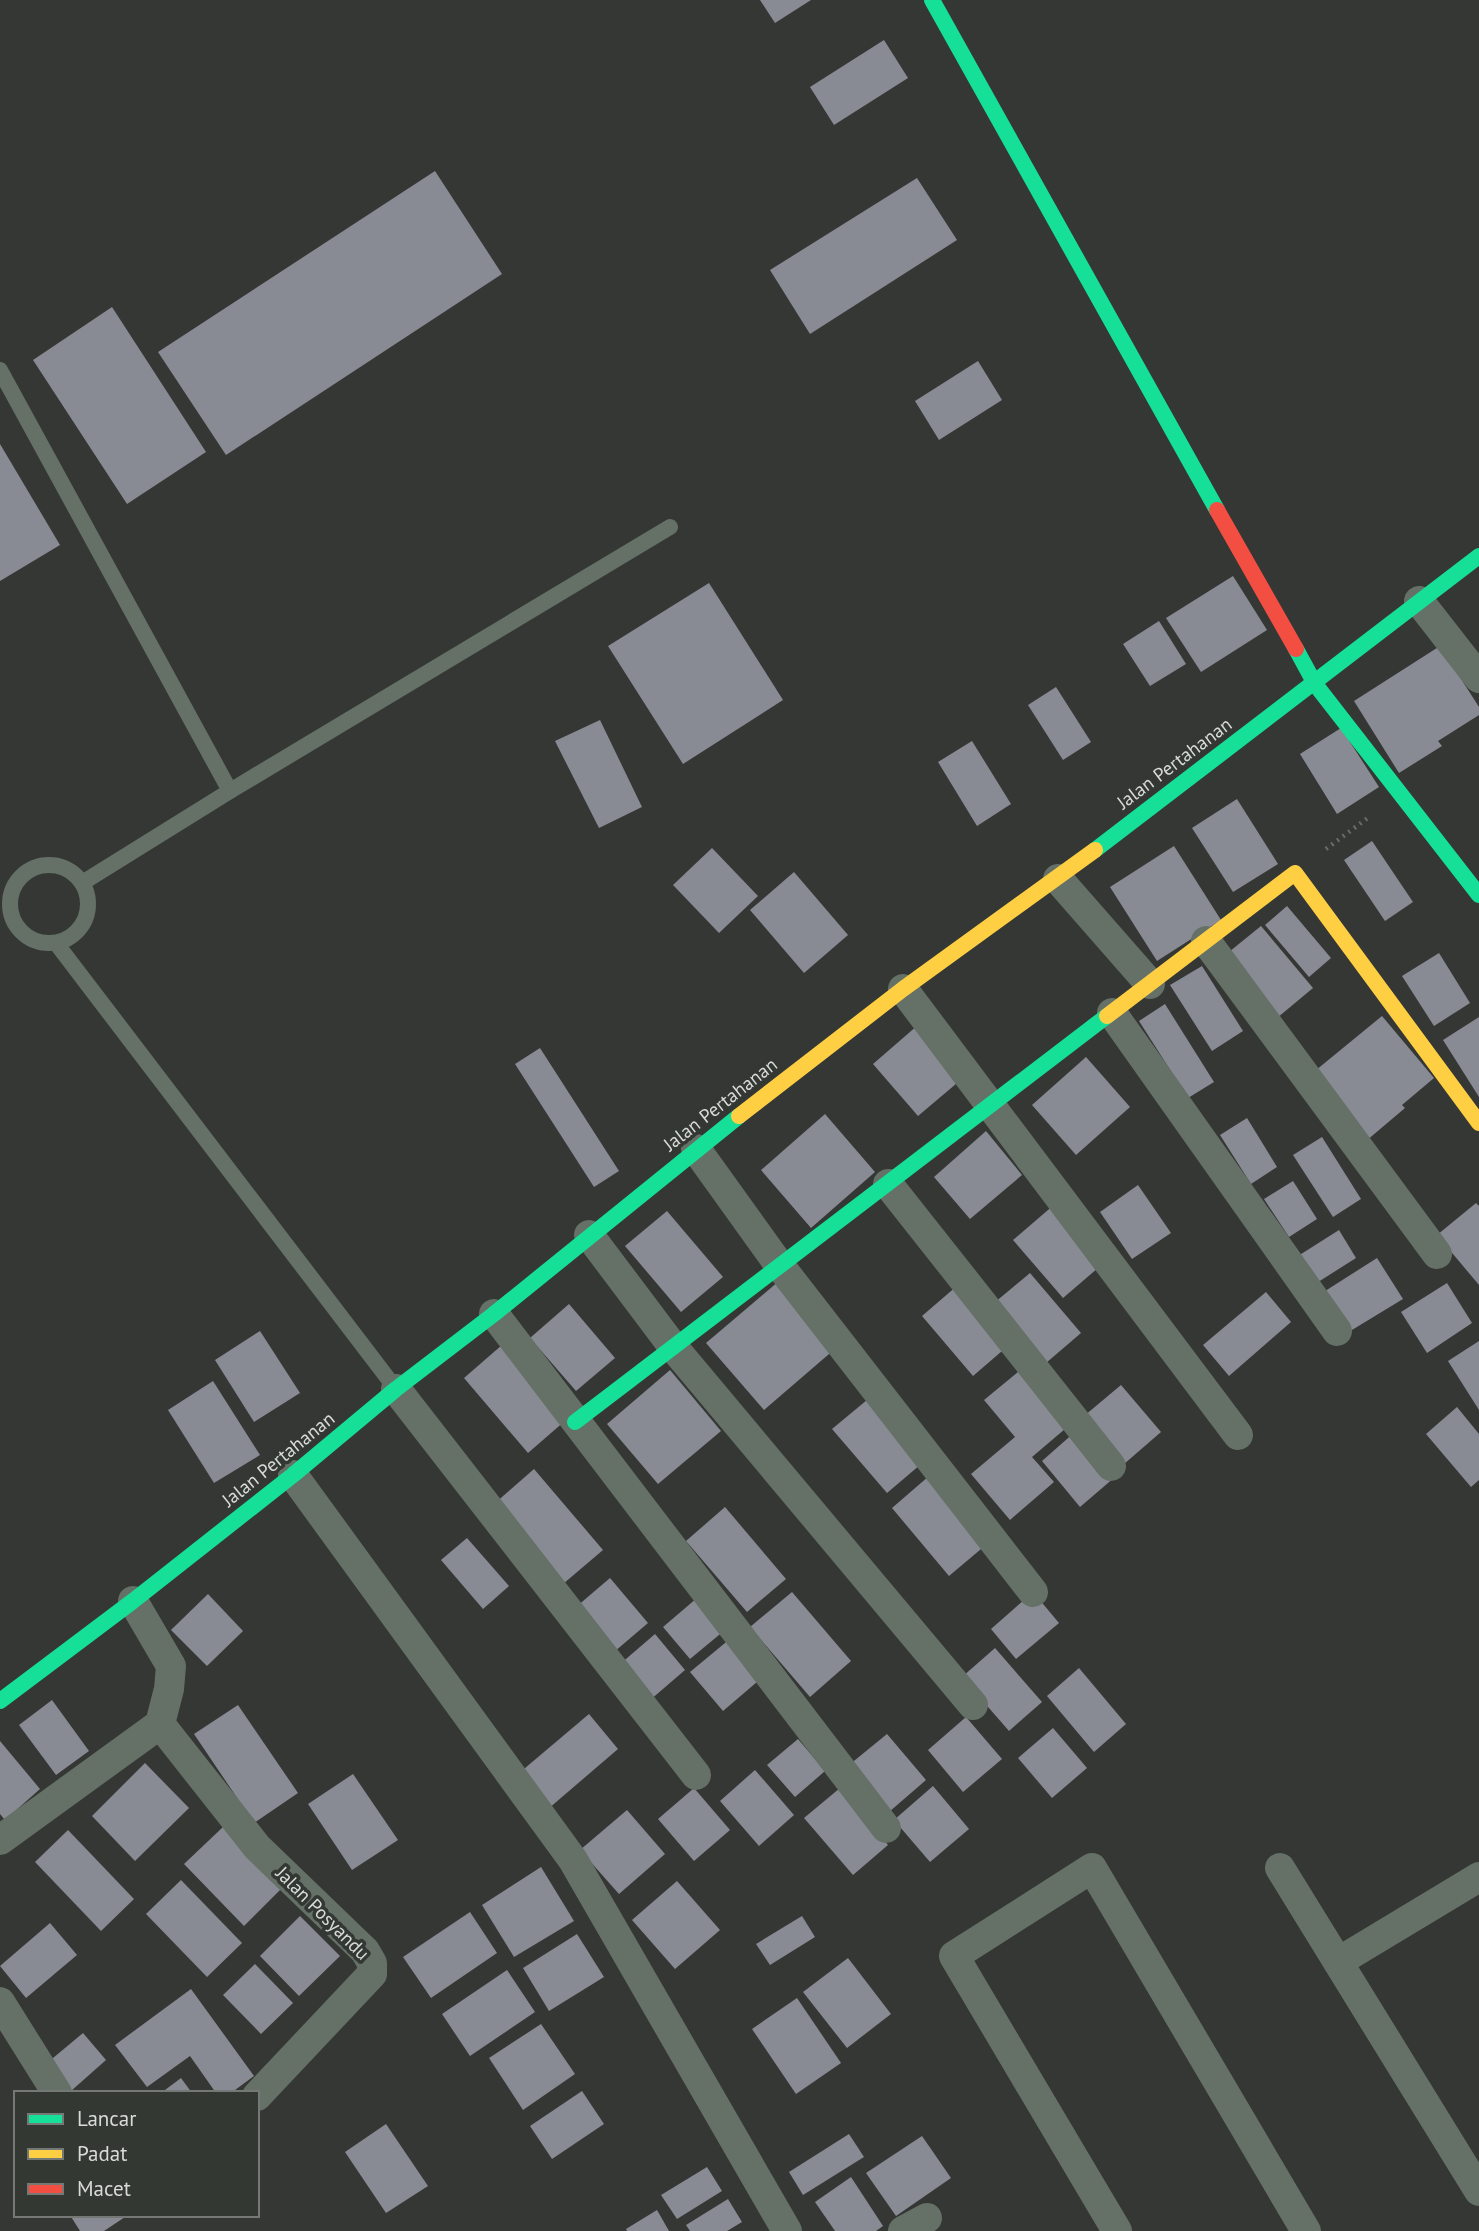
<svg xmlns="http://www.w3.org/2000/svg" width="1479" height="2231" font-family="'PT Sans',sans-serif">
<rect width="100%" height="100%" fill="#343734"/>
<g fill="#898b94">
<polygon points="760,0 811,0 775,23"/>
<polygon points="884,40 908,78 834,125 810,87"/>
<polygon points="435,171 502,274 226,455 158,352"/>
<polygon points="917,178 957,240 810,334 770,270"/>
<polygon points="112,307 206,452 127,504 33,360"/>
<polygon points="978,361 1002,400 939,440 915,401"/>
<polygon points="0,444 60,545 0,581"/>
<polygon points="1233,576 1267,630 1201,672 1166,618"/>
<polygon points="709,583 783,700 683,764 608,646"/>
<polygon points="1159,621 1186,664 1150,686 1123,644"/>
<polygon points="1440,646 1479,707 1479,715 1438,741 1442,746 1399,773 1354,701"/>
<polygon points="1056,687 1091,742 1063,760 1028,705"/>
<polygon points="600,720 642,807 599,828 555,741"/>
<polygon points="1341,728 1379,787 1337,814 1300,754"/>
<polygon points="972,741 1011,804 977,826 938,762"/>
<polygon points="1237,799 1278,864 1233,892 1192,828"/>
<polygon points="1372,841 1413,902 1385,921 1344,860"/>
<polygon points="1174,846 1221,920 1157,961 1110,887"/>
<polygon points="712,848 758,896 719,933 673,885"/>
<polygon points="794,872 848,935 804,973 750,910"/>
<polygon points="1287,906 1331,958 1309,977 1265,925"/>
<polygon points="1261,926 1313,988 1277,1018 1224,956"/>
<polygon points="1439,953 1470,1003 1434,1026 1402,976"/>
<polygon points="1202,966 1243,1031 1212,1051 1170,985"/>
<polygon points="1165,1004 1214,1082 1188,1098 1139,1021"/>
<polygon points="1382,1016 1434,1078 1402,1105 1405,1108 1366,1141 1310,1075"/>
<polygon points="1479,1017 1479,1097 1443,1040"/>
<polygon points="918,1025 963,1078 918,1116 873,1064"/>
<polygon points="540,1048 619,1171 594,1187 515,1064"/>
<polygon points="1086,1057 1130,1107 1076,1155 1032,1105"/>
<polygon points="825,1114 875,1172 811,1228 761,1170"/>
<polygon points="1247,1118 1277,1167 1251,1184 1220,1135"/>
<polygon points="986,1131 1022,1175 970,1219 934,1177"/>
<polygon points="1322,1137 1361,1199 1333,1217 1293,1155"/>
<polygon points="1293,1181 1317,1219 1289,1237 1264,1199"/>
<polygon points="1138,1185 1171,1233 1132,1259 1100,1212"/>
<polygon points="1476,1203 1479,1206 1479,1285 1437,1235"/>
<polygon points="1055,1204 1105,1262 1063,1298 1013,1240"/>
<polygon points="667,1211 723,1277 681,1312 625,1246"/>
<polygon points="1339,1230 1356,1258 1315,1284 1298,1256"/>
<polygon points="1377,1258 1403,1299 1347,1333 1322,1293"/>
<polygon points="1030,1273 1081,1333 1046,1363 994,1303"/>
<polygon points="779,1281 836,1348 764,1410 706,1343"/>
<polygon points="1447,1283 1472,1323 1427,1353 1401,1312"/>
<polygon points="958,1285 1009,1345 973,1376 922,1316"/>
<polygon points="1266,1292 1291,1322 1229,1376 1203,1345"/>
<polygon points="569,1304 615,1358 576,1391 530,1338"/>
<polygon points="260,1331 300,1393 254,1422 215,1360"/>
<polygon points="1479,1341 1479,1410 1448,1361"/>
<polygon points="502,1345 566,1420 528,1453 464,1378"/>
<polygon points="1024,1367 1072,1423 1032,1457 1054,1482 1010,1520 971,1474 1015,1437 984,1400"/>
<polygon points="670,1370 721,1431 658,1484 607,1424"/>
<polygon points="213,1381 260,1455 214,1483 168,1410"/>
<polygon points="1121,1385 1161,1432 1124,1464 1084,1416"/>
<polygon points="873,1395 927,1459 887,1493 832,1429"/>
<polygon points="1457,1407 1479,1434 1479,1480 1471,1487 1426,1434"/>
<polygon points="1076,1431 1115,1477 1080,1507 1042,1461"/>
<polygon points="534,1469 603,1550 563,1584 494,1504"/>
<polygon points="929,1476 987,1544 949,1576 892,1508"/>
<polygon points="725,1507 786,1579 747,1612 686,1541"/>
<polygon points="467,1538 509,1586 483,1609 441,1560"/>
<polygon points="610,1578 648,1623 614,1652 576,1607"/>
<polygon points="792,1592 851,1661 810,1697 750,1627"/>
<polygon points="1033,1592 1059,1623 1016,1659 991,1629"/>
<polygon points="208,1594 243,1631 207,1666 171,1630"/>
<polygon points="697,1598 725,1630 690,1659 663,1627"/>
<polygon points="655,1634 685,1670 649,1701 619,1665"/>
<polygon points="731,1638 764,1676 723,1711 690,1672"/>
<polygon points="995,1648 1042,1702 1009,1731 962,1677"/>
<polygon points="1079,1668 1126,1724 1094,1752 1047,1696"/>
<polygon points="52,1700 89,1751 56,1775 19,1725"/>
<polygon points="238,1705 298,1793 254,1823 194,1734"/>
<polygon points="589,1714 618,1749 548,1809 518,1774"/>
<polygon points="966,1717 1002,1759 963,1792 928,1750"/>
<polygon points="1053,1728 1087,1768 1052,1798 1018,1758"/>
<polygon points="887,1734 926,1780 889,1812 849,1765"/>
<polygon points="798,1739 825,1771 795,1797 767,1765"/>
<polygon points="0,1741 40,1789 5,1820 0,1814"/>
<polygon points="145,1763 189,1808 135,1861 92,1816"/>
<polygon points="755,1770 794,1815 759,1846 720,1801"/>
<polygon points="353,1774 398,1840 352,1870 308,1804"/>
<polygon points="933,1786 969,1829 930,1862 894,1820"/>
<polygon points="694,1788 730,1830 694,1861 658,1819"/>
<polygon points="840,1788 888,1845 853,1875 804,1818"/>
<polygon points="627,1810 665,1854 619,1894 580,1850"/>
<polygon points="223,1827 282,1888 244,1926 184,1864"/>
<polygon points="68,1830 134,1899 101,1931 35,1862"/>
<polygon points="541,1867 574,1921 514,1957 482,1905"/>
<polygon points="181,1880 242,1943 207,1977 146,1914"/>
<polygon points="677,1881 720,1930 675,1969 632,1920"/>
<polygon points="470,1912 497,1953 431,1998 403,1957"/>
<polygon points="300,1916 340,1956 299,1996 260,1956"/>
<polygon points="802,1916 815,1937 770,1965 756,1944"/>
<polygon points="50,1923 77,1955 26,1998 0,1966"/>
<polygon points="577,1934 604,1977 549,2011 523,1968"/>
<polygon points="848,1958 891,2014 847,2048 803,1992"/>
<polygon points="255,1964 293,2003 261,2034 223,1995"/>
<polygon points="507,1970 535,2012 470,2056 442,2014"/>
<polygon points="191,1989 254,2076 231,2093 216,2093 190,2056 147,2087 115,2045"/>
<polygon points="797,1998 841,2063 796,2094 752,2029"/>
<polygon points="541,2024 575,2074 523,2110 489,2058"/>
<polygon points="83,2033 106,2060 71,2091 47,2063"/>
<polygon points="181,2078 192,2093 161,2093"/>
<polygon points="582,2091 604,2124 552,2159 530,2126"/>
<polygon points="386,2124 428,2186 386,2213 345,2152"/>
<polygon points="849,2134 864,2157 803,2195 789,2172"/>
<polygon points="922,2136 951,2178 896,2216 866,2173"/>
<polygon points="707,2167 722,2191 677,2219 661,2195"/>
<polygon points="851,2177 883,2226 876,2231 835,2231 815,2202"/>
<polygon points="728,2199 742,2222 727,2231 690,2231 686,2225"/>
<polygon points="657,2210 669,2231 627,2231 626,2229"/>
<polygon points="70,2215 128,2215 104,2231 80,2231"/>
</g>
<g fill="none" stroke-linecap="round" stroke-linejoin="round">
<polyline stroke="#676d67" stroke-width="4.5" stroke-dasharray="2 5" stroke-linecap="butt" points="1326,849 1369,817"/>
<g stroke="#657066" stroke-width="16">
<polyline points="0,370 230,791 82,883"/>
<polyline points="230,791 670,527"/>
<circle cx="49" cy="904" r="39"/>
<polyline points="56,943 396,1389"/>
</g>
<g stroke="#657066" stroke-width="30">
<polyline points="1419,601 1479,678"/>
<polyline points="1058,879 1150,984"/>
<polyline points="1206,941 1437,1254"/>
<polyline points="903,989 1238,1435"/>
<polyline points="1112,1013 1337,1331"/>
<polyline points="696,1149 780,1266 1033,1592"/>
<polyline points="888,1184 1111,1466"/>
<polyline points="589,1235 674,1348 973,1705"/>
<polyline points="494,1314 886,1828"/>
<polyline points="396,1389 696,1775"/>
<polyline points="293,1475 573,1860 787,2231"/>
<polyline points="160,1724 257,1847 365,1951 372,1963 372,1974 257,2096"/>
<polyline points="0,1840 160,1724 169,1689 171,1666 133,1601"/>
<polyline points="1280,1868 1479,2191"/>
<polyline points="1338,1962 1479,1877"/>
<polyline points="0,2002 57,2093"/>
<polyline points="903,2231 927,2218"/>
<polyline points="1117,2231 954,1956 1092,1868 1306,2231"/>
</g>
<g stroke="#16e098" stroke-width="16">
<polyline points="932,0 1217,510"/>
<polyline points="1296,649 1315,684 1479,895"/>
<polyline points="1095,850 1479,556"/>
<polyline points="575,1422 1107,1016"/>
<polyline points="0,1701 133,1601 293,1475 396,1389 494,1314 739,1116"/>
</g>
<g stroke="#ffcf43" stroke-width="16">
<polyline points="1107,1016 1295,873 1479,1123"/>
<polyline points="739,1116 903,989 1095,850"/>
</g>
<polyline stroke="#f24e42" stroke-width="16" points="1217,510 1296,649"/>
</g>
<g text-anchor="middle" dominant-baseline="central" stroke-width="7" stroke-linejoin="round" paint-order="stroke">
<g font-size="19" fill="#d8dbd8" stroke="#333833">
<text transform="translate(1174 763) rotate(-37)">Jalan Pertahanan</text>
<text transform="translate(720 1104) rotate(-38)">Jalan Pertahanan</text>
<text transform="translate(278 1459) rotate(-39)">Jalan Pertahanan</text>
<text transform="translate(323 1913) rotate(45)">Jalan Posyandu</text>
</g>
</g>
<rect x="14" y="2091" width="245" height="126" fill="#333833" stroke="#757975" stroke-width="2"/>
<rect x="28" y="2114" width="35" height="10" fill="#16e098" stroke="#757975" stroke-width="2"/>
<text x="77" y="2126" font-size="21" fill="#d8dbd8">Lancar</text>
<rect x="28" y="2149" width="35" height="10" fill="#ffcf43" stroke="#757975" stroke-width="2"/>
<text x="77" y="2161" font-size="21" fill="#d8dbd8">Padat</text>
<rect x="28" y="2184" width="35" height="10" fill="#f24e42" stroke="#757975" stroke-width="2"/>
<text x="77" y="2196" font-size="21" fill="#d8dbd8">Macet</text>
</svg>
